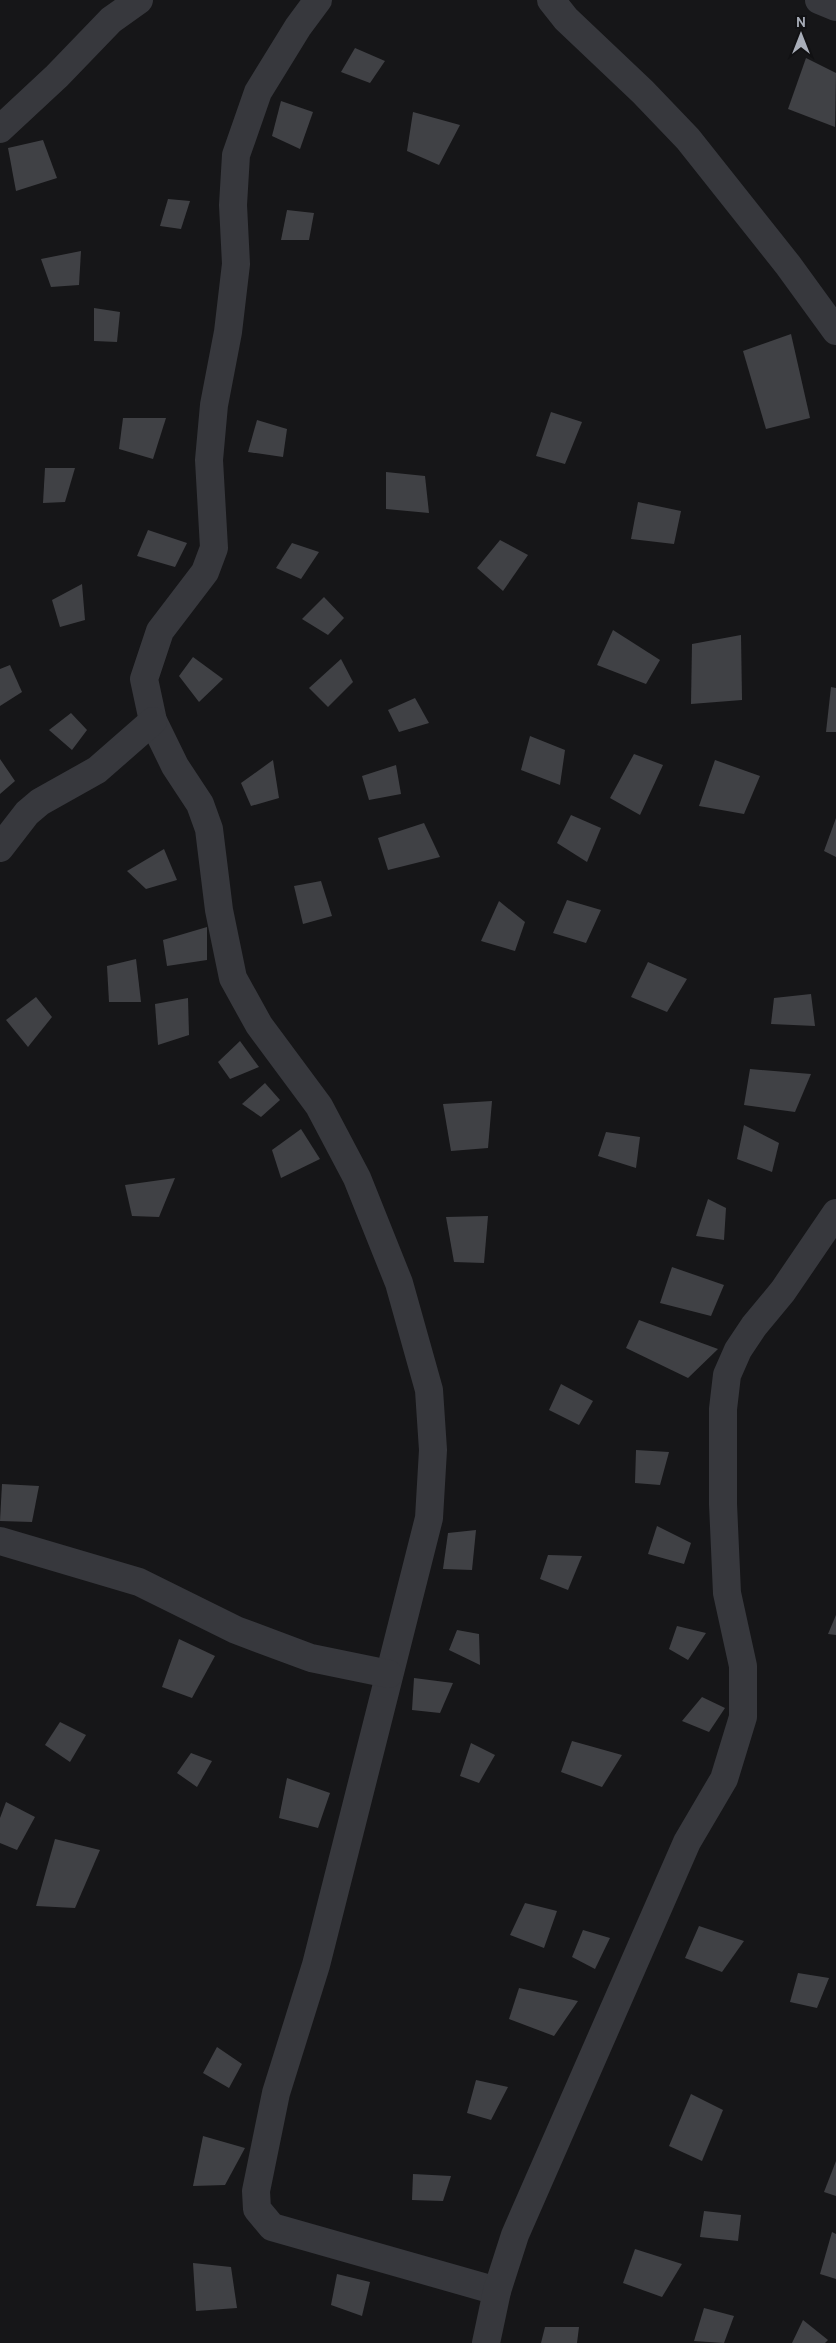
<svg xmlns="http://www.w3.org/2000/svg" width="836" height="2343" font-family="Cabin,sans-serif">
<rect width="100%" height="100%" fill="#161618"/>
<g fill="#404145">
<polygon points="355,48 385,61 370,83 341,72"/>
<polygon points="806,58 836,73 835,127 788,109"/>
<polygon points="281,101 313,112 300,149 272,136"/>
<polygon points="413,112 460,125 439,165 407,151"/>
<polygon points="43,140 57,178 16,191 8,148"/>
<polygon points="168,199 190,201 181,229 160,226"/>
<polygon points="287,210 314,213 309,240 281,240"/>
<polygon points="81,251 79,285 51,287 41,259"/>
<polygon points="94,308 120,312 117,342 94,341"/>
<polygon points="791,334 810,418 766,429 743,351"/>
<polygon points="551,412 582,422 565,464 536,456"/>
<polygon points="123,418 166,418 153,459 119,449"/>
<polygon points="257,420 287,429 283,457 248,452"/>
<polygon points="45,468 75,468 65,502 43,503"/>
<polygon points="386,472 425,476 429,513 386,509"/>
<polygon points="638,502 681,511 674,544 631,539"/>
<polygon points="148,530 187,543 175,567 137,556"/>
<polygon points="500,540 528,555 503,591 477,568"/>
<polygon points="292,543 319,552 301,579 276,568"/>
<polygon points="82,584 85,620 60,627 52,600"/>
<polygon points="324,597 344,618 328,635 302,619"/>
<polygon points="613,630 660,660 646,684 597,665"/>
<polygon points="741,635 742,700 691,704 692,644"/>
<polygon points="193,657 223,679 199,702 179,676"/>
<polygon points="341,659 353,682 328,707 309,688"/>
<polygon points="10,665 22,692 0,706 0,669"/>
<polygon points="831,687 836,688 836,732 826,732"/>
<polygon points="415,698 429,723 399,732 388,710"/>
<polygon points="71,713 87,730 72,750 49,730"/>
<polygon points="530,736 565,750 560,785 521,770"/>
<polygon points="634,754 663,765 640,815 610,798"/>
<polygon points="0,759 15,781 0,794"/>
<polygon points="273,760 279,798 251,806 241,783"/>
<polygon points="715,760 760,776 744,814 699,806"/>
<polygon points="396,765 401,794 369,800 362,776"/>
<polygon points="571,815 601,828 587,862 557,843"/>
<polygon points="836,818 836,857 824,851"/>
<polygon points="424,823 440,857 388,870 378,838"/>
<polygon points="164,849 177,880 146,889 127,871"/>
<polygon points="321,881 332,916 303,924 294,886"/>
<polygon points="567,900 601,910 586,943 553,933"/>
<polygon points="499,901 525,922 515,951 481,941"/>
<polygon points="207,927 207,960 167,966 163,940"/>
<polygon points="136,959 141,1002 109,1002 107,966"/>
<polygon points="648,962 687,979 667,1012 631,997"/>
<polygon points="811,994 815,1026 771,1024 774,998"/>
<polygon points="36,997 52,1017 28,1047 6,1020"/>
<polygon points="188,998 189,1035 158,1045 155,1004"/>
<polygon points="240,1041 259,1067 230,1079 218,1062"/>
<polygon points="750,1069 811,1074 795,1112 744,1105"/>
<polygon points="265,1083 280,1100 261,1117 242,1104"/>
<polygon points="492,1101 488,1148 451,1151 443,1104"/>
<polygon points="744,1125 779,1143 772,1172 737,1159"/>
<polygon points="301,1129 320,1159 281,1178 272,1150"/>
<polygon points="606,1132 640,1137 636,1168 598,1156"/>
<polygon points="175,1178 159,1217 132,1216 125,1185"/>
<polygon points="708,1199 726,1208 724,1240 696,1236"/>
<polygon points="488,1216 484,1263 454,1262 446,1217"/>
<polygon points="672,1267 724,1285 711,1316 660,1303"/>
<polygon points="639,1320 718,1349 688,1378 626,1348"/>
<polygon points="561,1384 593,1401 579,1425 549,1410"/>
<polygon points="636,1450 669,1452 660,1485 635,1483"/>
<polygon points="2,1484 39,1486 32,1522 0,1521"/>
<polygon points="657,1526 691,1543 684,1564 648,1554"/>
<polygon points="476,1530 472,1570 443,1569 448,1533"/>
<polygon points="548,1555 582,1556 568,1590 540,1579"/>
<polygon points="836,1615 836,1635 828,1634"/>
<polygon points="677,1626 706,1633 688,1660 669,1649"/>
<polygon points="457,1630 479,1634 480,1665 449,1650"/>
<polygon points="179,1639 215,1656 192,1698 162,1687"/>
<polygon points="414,1678 453,1683 440,1713 412,1710"/>
<polygon points="702,1697 725,1708 709,1732 682,1721"/>
<polygon points="60,1722 86,1735 70,1762 45,1745"/>
<polygon points="572,1741 622,1755 602,1787 561,1772"/>
<polygon points="471,1743 495,1755 479,1783 460,1776"/>
<polygon points="191,1753 212,1761 197,1787 177,1773"/>
<polygon points="287,1778 330,1793 318,1828 279,1818"/>
<polygon points="6,1802 35,1817 17,1850 0,1843 0,1818"/>
<polygon points="55,1839 100,1850 75,1908 36,1906"/>
<polygon points="525,1903 557,1911 544,1948 510,1935"/>
<polygon points="699,1926 744,1941 722,1972 685,1958"/>
<polygon points="583,1930 610,1938 595,1969 572,1957"/>
<polygon points="798,1973 829,1978 817,2008 790,2002"/>
<polygon points="519,1988 578,2001 554,2036 509,2019"/>
<polygon points="217,2047 242,2064 229,2088 203,2073"/>
<polygon points="476,2080 508,2087 491,2120 467,2113"/>
<polygon points="691,2094 723,2110 702,2161 669,2146"/>
<polygon points="203,2136 245,2148 225,2185 193,2186"/>
<polygon points="836,2161 836,2196 824,2192"/>
<polygon points="413,2174 451,2176 443,2201 412,2200"/>
<polygon points="704,2211 741,2215 738,2241 700,2237"/>
<polygon points="832,2232 836,2234 836,2279 820,2274"/>
<polygon points="635,2249 682,2264 662,2297 623,2283"/>
<polygon points="193,2263 231,2267 237,2308 196,2311"/>
<polygon points="337,2274 370,2282 362,2316 331,2305"/>
<polygon points="704,2308 734,2316 724,2343 694,2341"/>
<polygon points="803,2320 828,2340 825,2343 792,2343"/>
<polygon points="545,2327 579,2327 577,2343 541,2343"/>
</g>
<g fill="none" stroke-linecap="round" stroke-linejoin="round">
<g stroke="#37383d" stroke-width="28">
<polyline points="318,0 298,27 258,92 236,155 233,205 236,264 228,332 214,405 209,460 214,548 205,572 160,631 144,679 153,721 175,766 200,804 209,829 219,910 233,978 259,1025 319,1106 357,1178 399,1283 429,1390 433,1450 429,1518 316,1965 276,2093 256,2191 257,2209 272,2227 497,2291"/>
<polyline points="551,0 566,19 643,92 688,139 788,265 836,331"/>
<polyline points="819,0 836,7"/>
<polyline points="0,129 57,76 111,20 139,0"/>
<polyline points="0,848 27,813 40,802 97,770 153,721"/>
<polyline points="0,1541 139,1582 236,1630 311,1658 389,1674"/>
<polyline points="486,2343 497,2291 515,2235 687,1842 724,1779 743,1717 743,1666 727,1593 723,1504 723,1409 727,1375 738,1350 754,1326 783,1291 836,1213"/>
</g>
</g>
<g transform="translate(801 35)" stroke="#111113" stroke-width="4" paint-order="stroke">
<path d="M0-4L9 19L0 12L-9 19Z" fill="#a8adb8"/>
<text y="-8" font-size="14" font-weight="bold" text-anchor="middle" fill="#a8adb8">N</text>
</g>
</svg>
